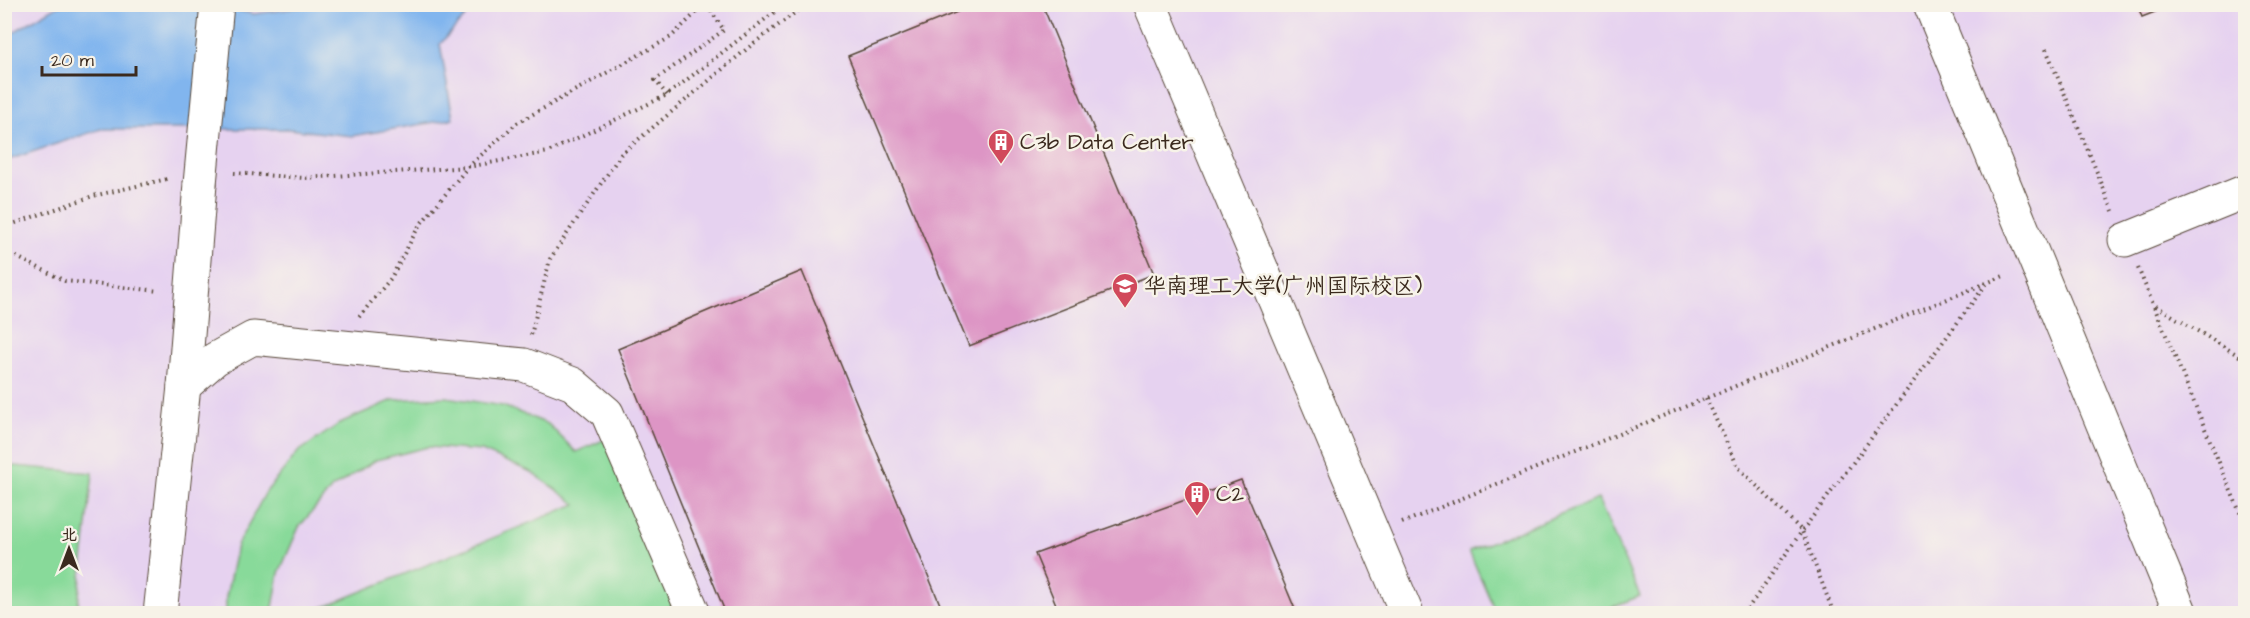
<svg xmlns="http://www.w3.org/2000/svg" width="2250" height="618" font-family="'Architects Daughter','LXGW WenKai TC',sans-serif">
<rect width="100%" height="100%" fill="#f7f3e8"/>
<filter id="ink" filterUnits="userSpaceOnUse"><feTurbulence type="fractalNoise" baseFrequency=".0167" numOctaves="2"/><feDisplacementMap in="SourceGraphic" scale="12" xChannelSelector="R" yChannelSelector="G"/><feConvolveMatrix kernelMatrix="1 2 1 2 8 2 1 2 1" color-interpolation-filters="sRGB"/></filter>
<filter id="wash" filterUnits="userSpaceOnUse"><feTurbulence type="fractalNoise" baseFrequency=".008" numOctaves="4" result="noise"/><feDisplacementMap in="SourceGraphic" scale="24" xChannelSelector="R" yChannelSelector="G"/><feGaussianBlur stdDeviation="1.35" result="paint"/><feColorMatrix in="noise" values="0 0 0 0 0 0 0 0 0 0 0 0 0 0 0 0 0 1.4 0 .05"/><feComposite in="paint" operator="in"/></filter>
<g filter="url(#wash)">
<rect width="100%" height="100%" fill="#eee2c3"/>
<rect fill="#e6d2f0" x="5" y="5" width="2240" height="608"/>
<g fill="#88da9a" stroke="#62825c" stroke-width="1.5">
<polygon points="446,397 503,406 548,424 576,452 608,438 680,613 309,613 576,504 531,472 482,451 428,447 376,460 332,488 299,527 279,573 272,613 226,614 226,597 237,545 266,492 298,452 342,422 393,400"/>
<polygon points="4,465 93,473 77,613 5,613"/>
<polygon points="1598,499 1640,596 1597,613 1496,613 1469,551"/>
</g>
<polygon fill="#81b5ee" stroke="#5e7086" stroke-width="1.5" points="209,4 254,14 323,4 476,5 440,44 453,119 352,136 288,129 101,129 5,161 5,37 59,5"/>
<g id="blocks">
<g fill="#dd95c5">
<polygon points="977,4 1042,4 1154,274 969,346 848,56"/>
<polygon points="2137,4 2173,4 2173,5 2142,17"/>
<polygon points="802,271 944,614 726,614 618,349"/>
<polygon points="1241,480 1297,614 1060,614 1035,554"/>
</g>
</g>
</g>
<g filter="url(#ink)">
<use href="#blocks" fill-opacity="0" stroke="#564637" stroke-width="1.5"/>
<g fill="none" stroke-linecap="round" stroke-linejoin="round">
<g stroke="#564637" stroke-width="35">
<g id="minor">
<polyline points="1150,4 1407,614"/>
<polyline points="1930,4 2181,614"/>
<polyline points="2125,240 2246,191"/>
<polyline points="184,386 215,359 253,338 524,365 573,384 607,413 694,614"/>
<polyline points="160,614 184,386 200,184"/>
</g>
</g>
<g stroke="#564637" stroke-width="4" stroke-dasharray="1.5 4.5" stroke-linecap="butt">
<polyline points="2046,49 2113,211"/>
<polyline points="667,95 655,80 724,30 706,4"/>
<polyline points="234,173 305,178 468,167 548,152 667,95 785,4"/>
<polyline points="4,227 93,196 167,179"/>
<polyline points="4,255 17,257 65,281 159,291"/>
<polyline points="2138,268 2246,527"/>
<polyline points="2156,306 2246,360"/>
<polyline points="359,317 391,278 419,226 468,167 517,123 671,37 705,4"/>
<polyline points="531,335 550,259 621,154 754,43 807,4"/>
<polyline points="1706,398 1738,467 1802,531 1834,614"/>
<polyline points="1402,523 2006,275"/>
<polyline points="1744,614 1802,531 1987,283"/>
<polyline points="2126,614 2142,607"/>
</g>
<use href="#minor" stroke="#fff" stroke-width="33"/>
<g stroke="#564637" stroke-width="35" stroke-linecap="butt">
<polyline id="minor-bridge" points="200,184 217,4"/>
</g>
<use href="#minor-bridge" stroke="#fff" stroke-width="33"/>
</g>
</g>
<defs>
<g id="building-pin" transform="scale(1.35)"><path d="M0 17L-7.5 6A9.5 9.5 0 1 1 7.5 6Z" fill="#d1495b" stroke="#f7f3e8"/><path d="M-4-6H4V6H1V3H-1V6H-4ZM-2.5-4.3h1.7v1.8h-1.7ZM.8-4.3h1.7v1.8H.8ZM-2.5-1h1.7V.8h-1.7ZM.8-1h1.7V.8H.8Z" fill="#fff"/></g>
<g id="university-pin" transform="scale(1.35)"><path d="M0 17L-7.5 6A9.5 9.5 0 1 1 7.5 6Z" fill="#d1495b" stroke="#f7f3e8"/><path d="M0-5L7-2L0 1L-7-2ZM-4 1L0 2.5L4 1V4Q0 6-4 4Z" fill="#fff"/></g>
</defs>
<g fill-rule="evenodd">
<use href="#building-pin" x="1001" y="142"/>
<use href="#university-pin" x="1125" y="286"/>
<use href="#building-pin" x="1197" y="494"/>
</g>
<g text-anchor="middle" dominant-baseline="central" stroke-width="5" stroke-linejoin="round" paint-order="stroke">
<g font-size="22" fill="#3b2a1e" stroke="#f7f3e8" text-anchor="start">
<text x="1020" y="142">C3b Data Center</text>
<text x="1144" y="286">华南理工大学(广州国际校区)</text>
<text x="1216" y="494">C2</text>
</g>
</g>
<rect width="2250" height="618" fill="none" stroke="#f7f3e8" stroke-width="24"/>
<g transform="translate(69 549)" stroke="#f7f3e8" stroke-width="4.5" paint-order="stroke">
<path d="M0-4.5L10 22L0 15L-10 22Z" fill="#3b2a1e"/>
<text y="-9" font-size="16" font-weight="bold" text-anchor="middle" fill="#3b2a1e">北</text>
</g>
<path d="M42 66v9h94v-9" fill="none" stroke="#3b2a1e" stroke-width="3"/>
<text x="51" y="66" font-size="18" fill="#3b2a1e" stroke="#f7f3e8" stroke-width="4.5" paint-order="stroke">20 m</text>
</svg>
